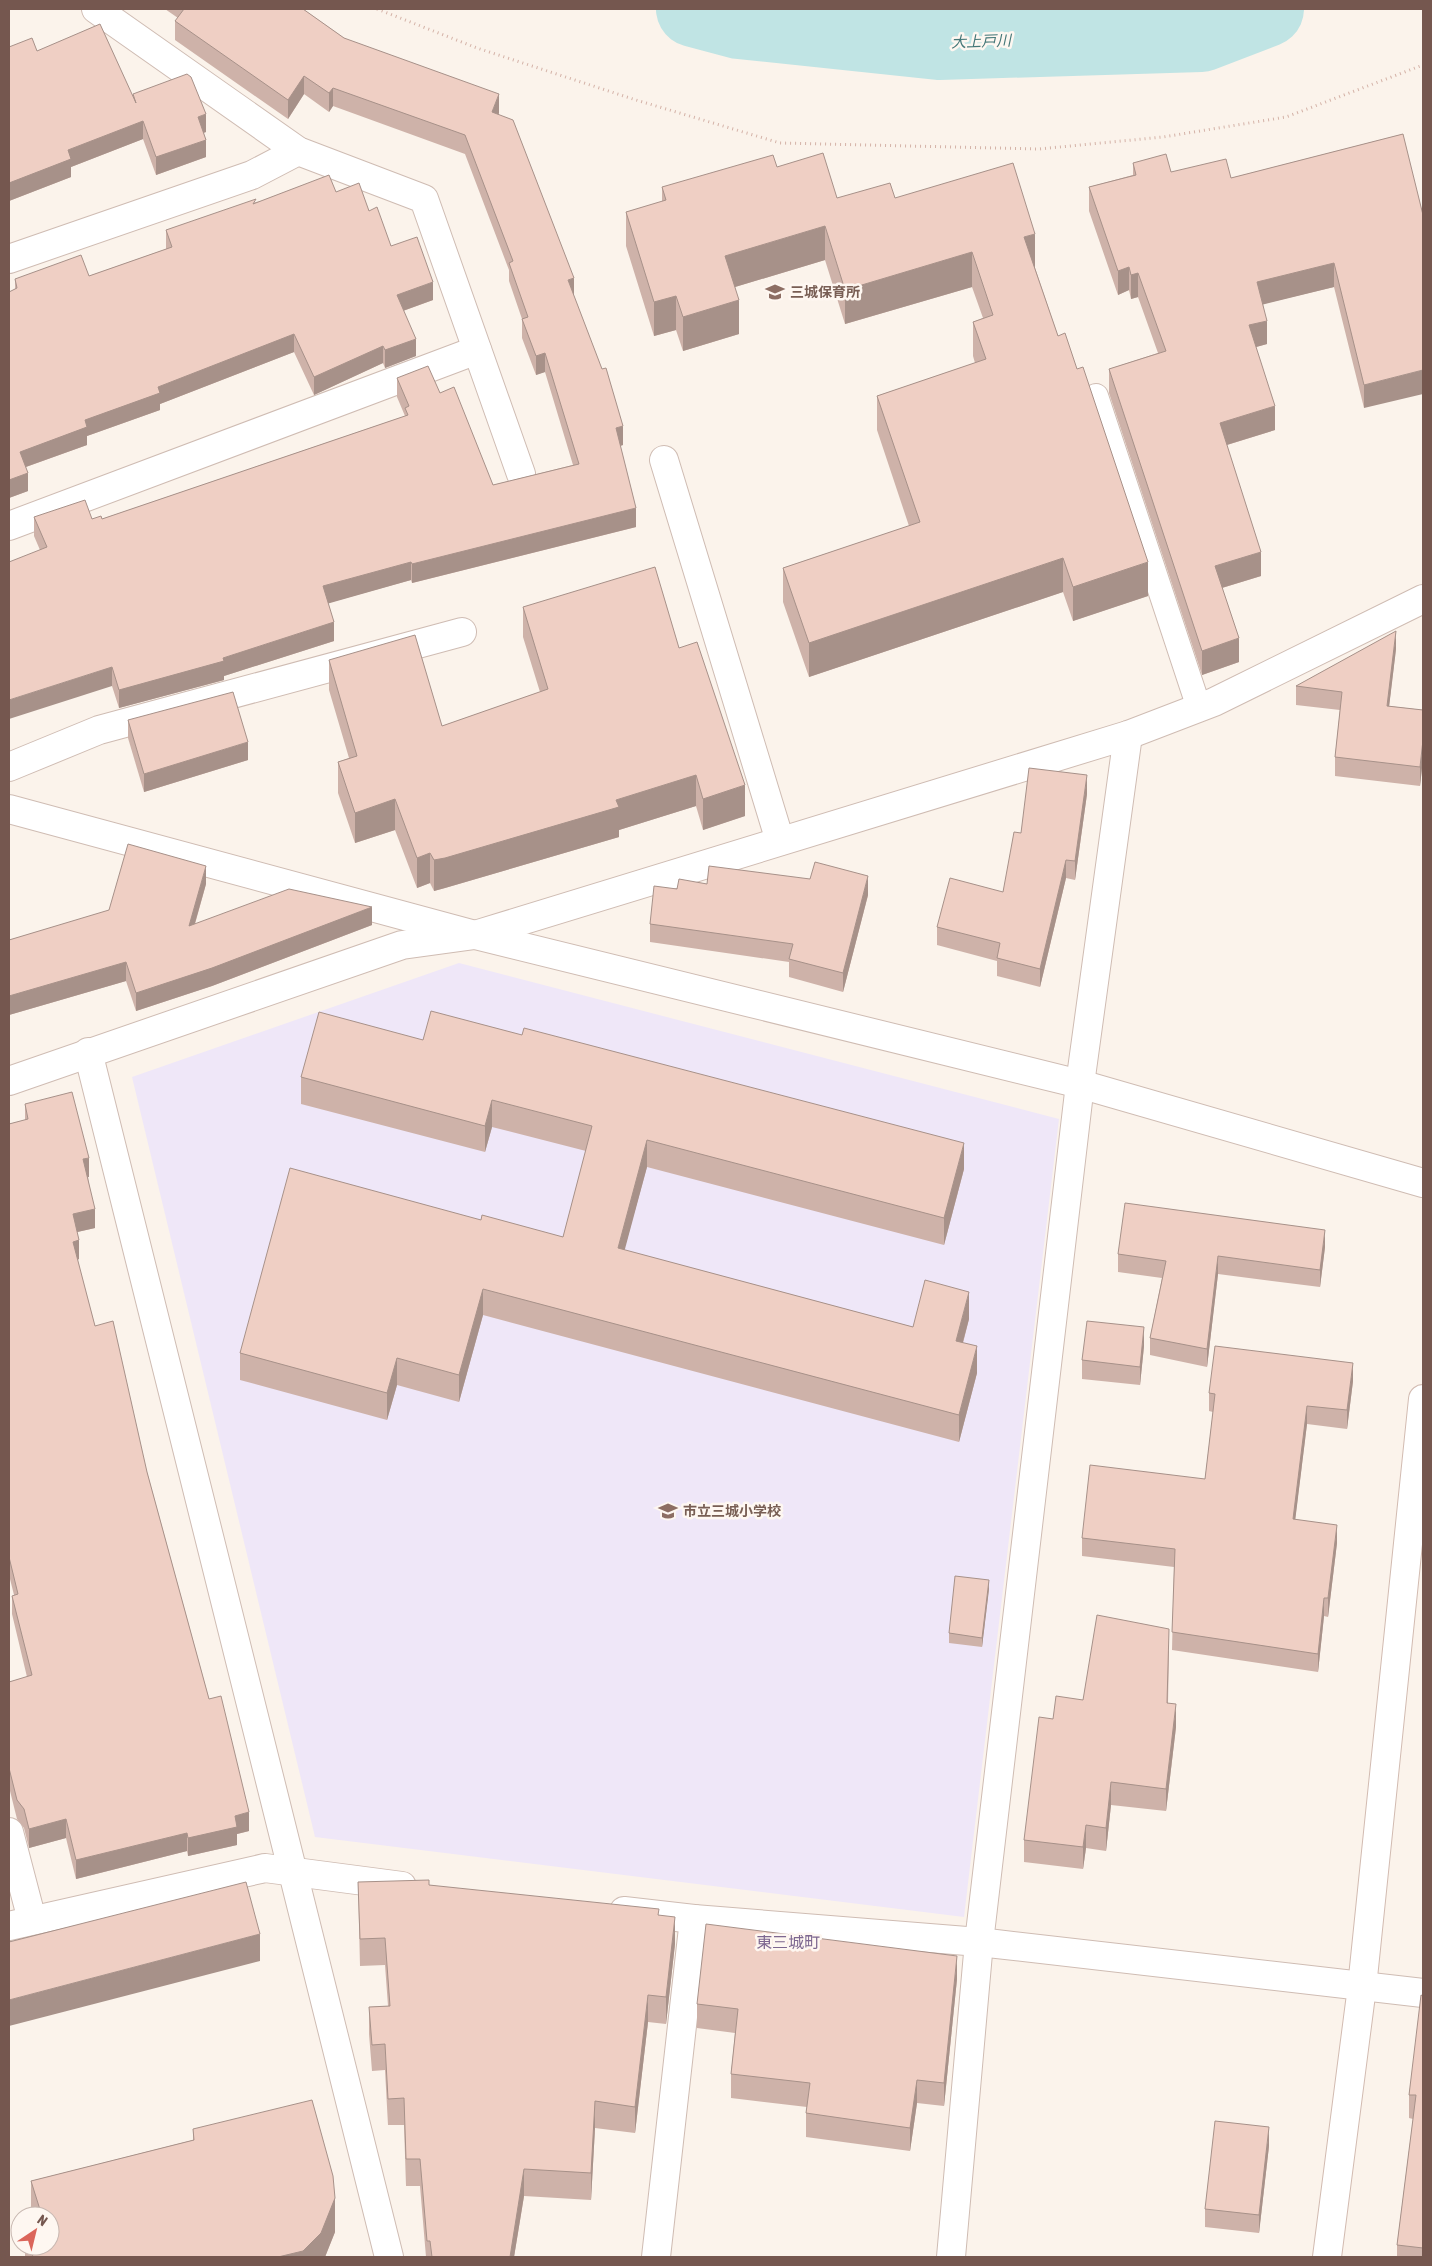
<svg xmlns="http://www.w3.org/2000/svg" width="1432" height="2266" font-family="'Asap Condensed','Noto Sans JP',sans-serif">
<rect width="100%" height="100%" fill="#fbf3eb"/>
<polygon fill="#efe7f8" points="459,963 1059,1119 964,1917 315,1837 132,1077"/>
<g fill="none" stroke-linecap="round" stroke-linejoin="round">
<polyline stroke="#c0e4e4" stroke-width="76" points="694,9 739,21 939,42 1201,34 1266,9"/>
<g stroke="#cfbcb3" stroke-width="26">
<polyline id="lane" points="1096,396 1199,708"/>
</g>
<g stroke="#cfbcb3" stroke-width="30">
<g id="street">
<polyline points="96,9 298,151 424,199 521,474"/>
<polyline points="9,259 252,175 298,151"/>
<polyline points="664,460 780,841"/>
<polyline points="9,526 477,350"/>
<polyline points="9,767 99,730 462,632"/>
<polyline points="9,809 475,935 1080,1084 1423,1183"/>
<polyline points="88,1052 389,2257"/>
<polyline points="9,1081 402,945 475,935 1128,735 1214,702 1423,599"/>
<polyline points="9,1832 32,1920"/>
<polyline points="624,1911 694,1919 979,1942 1423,1993"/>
<polyline points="9,1926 265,1868 402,1886"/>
<polyline points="656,2257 694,1919"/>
<polyline points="951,2257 979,1942 1080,1084 1128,735"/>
</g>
</g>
<g stroke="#d2bbb1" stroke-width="30">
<polyline id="secondary" points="1327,2257 1362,1987 1423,1399"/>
</g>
<polyline stroke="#d4b2a7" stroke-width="3" stroke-dasharray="1 4" stroke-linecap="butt" points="377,9 477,48 636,100 780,143 1039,149 1163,137 1286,117 1423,65"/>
<use href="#lane" stroke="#fff" stroke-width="24"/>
<use href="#street" stroke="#fff" stroke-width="28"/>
<use href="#secondary" stroke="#fff" stroke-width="28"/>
</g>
<g fill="#ceb2a9">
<polygon points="165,9 303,9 344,38 499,113 498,114 574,297 623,445 620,446 636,527 412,583 411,580 328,603 334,641 224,676 224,680 119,708 112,686 40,550 34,536 34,517 102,519 405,416 397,397 397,378 440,393 493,485 573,465 545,372 536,375 522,338 522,319 509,281 509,270 465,154 333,106 329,112 304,94 288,119 175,40 175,21 178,18"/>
<polygon points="9,47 37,51 133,96 206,132 204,133 206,157 156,175 143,139 71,167 71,177 9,201"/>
<polygon points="1403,134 1364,408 1334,287 1263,304 1267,344 1256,347 1275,430 1227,445 1261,576 1222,588 1239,662 1202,675 1109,393 1109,369 1158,353 1138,297 1131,299 1129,290 1118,295 1089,211 1089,187 1133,175 1133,163 1171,172 1231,178"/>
<polygon points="777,167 837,198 895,198 1035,268 1058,336 1148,596 1073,621 1063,592 809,677 783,602 783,568 909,526 877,430 877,396 975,363 973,356 973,322 983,318 972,287 845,324 825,260 735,287 739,334 683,351 676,330 654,336 626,246 626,212 662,202 662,187"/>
<polygon points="336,192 369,211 391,246 433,300 403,311 416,356 385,368 383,363 314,395 294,352 160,404 160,410 87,436 87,445 26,467 28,491 9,498 9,292 15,289 15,279 89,276 166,249 166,230 256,202"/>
<polygon points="523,607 679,648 745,816 703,830 696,806 619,830 619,837 445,888 434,891 430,883 417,888 395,830 355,843 338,793 338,762 349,758 329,690 329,660 442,726 540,692 523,637"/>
<polygon points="1396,649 1389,706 1423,710 1423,759 1420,786 1335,776 1335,757 1340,710 1296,705 1296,686"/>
<polygon points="128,720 248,760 144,792 128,738"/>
<polygon points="1087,794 1075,880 1066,878 1040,987 997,976 997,961 937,945 937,927 1003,892 1021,833"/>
<polygon points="206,884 195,924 372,925 212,986 136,1011 126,981 9,1015 9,940"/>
<polygon points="707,884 868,895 843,992 789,977 789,962 650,942 650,924 677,889"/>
<polygon points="423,1040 964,1169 944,1245 647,1167 624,1250 913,1327 969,1319 963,1343 977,1373 959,1442 483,1315 459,1402 397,1385 387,1420 240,1380 240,1353 481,1220 563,1237 586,1151 492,1127 485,1152 301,1104 301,1077"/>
<polygon points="25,1104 89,1177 88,1177 95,1228 77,1232 79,1259 77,1260 95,1326 147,1472 209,1699 249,1831 237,1834 237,1845 188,1856 187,1851 76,1879 66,1838 29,1848 24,1828 17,1819 9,1787 9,1682 27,1677 12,1614 12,1596 14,1595 9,1575 9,1124 25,1120"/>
<polygon points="1325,1247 1320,1287 1218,1274 1207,1367 1150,1355 1150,1338 1162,1278 1118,1272 1118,1254"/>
<polygon points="1144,1346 1140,1385 1082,1379 1082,1360"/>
<polygon points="1353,1381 1347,1429 1307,1424 1295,1520 1337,1543 1328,1617 1324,1616 1318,1672 1172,1650 1174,1567 1082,1556 1082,1538 1205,1479 1213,1412 1209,1411 1209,1393"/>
<polygon points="989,1589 982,1647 949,1643 949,1633"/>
<polygon points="1169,1651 1168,1703 1176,1727 1166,1811 1111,1805 1106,1851 1086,1848 1083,1869 1024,1862 1024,1840 1053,1719 1083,1700"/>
<polygon points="358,1882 429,1885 659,1915 675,1944 666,2024 648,2022 635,2133 595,2128 591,2200 524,2196 514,2257 426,2257 420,2186 406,2186 404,2125 388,2125 385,2070 372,2071 369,2034 369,2007 388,2006 385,1965 360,1966"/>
<polygon points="957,1979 944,2106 917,2103 910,2151 806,2137 806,2113 807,2107 731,2098 731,2074 735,2033 697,2028 697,2004"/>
<polygon points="1423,1996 1423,2257 1397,2257 1397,2245 1413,2119 1409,2118 1409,2095"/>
<polygon points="193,2129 335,2232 325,2257 25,2257 25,2246 50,2246 50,2216 31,2216 31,2181 193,2140"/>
<polygon points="1269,2146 1259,2233 1205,2227 1205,2209"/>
</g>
<g fill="#a79189">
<polygon points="304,76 304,94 288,119 288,100"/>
<polygon points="333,88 333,106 329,112 329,93"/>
<polygon points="499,94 499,113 492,131 492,112"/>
<polygon points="206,114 206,132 198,134 198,117"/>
<polygon points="143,121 143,139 71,167 71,177 9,201 9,183 68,150"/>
<polygon points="206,140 206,157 156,175 156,157"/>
<polygon points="825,226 825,260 725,290 725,256"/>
<polygon points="1035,234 1035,268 1024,271 1024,237"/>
<polygon points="972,252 972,287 845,324 845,290"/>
<polygon points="1334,263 1334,287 1257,306 1257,282"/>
<polygon points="1129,267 1129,290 1118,295 1118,271"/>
<polygon points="1138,273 1138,297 1131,299 1131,275"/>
<polygon points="574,278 574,297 568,280"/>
<polygon points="433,282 433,300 397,313 397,295"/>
<polygon points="676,296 676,330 654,336 654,302"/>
<polygon points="739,300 739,334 683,351 683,317"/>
<polygon points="1267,321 1267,344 1249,349 1249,325"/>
<polygon points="294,334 294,352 160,404 160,410 87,436 87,445 20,469 20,452 85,420 158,387"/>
<polygon points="416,339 416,356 385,368 385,350"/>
<polygon points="383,346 383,363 314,395 314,377"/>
<polygon points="545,353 545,372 536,375 536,356"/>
<polygon points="1423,370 1423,394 1364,408 1364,385"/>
<polygon points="1275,406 1275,430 1220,447 1220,423"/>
<polygon points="623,426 623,445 616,447 616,428"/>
<polygon points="28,473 28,491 9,498 9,480"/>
<polygon points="636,508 636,527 412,583 412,564"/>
<polygon points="1261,552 1261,576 1215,590 1215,566"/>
<polygon points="1063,558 1063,592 809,677 809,643"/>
<polygon points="411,562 411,580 323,605 323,586"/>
<polygon points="1148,562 1148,596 1073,621 1073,587"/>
<polygon points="334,622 334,641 224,676 224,680 119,708 119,690 223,658"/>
<polygon points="1396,631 1396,649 1387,724 1387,706"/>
<polygon points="1239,638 1239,662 1202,675 1202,651"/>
<polygon points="112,667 112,686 9,719 9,700"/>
<polygon points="1423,740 1423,759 1420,786 1420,767"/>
<polygon points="248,742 248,760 144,792 144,774"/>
<polygon points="696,775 696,806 619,830 619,837 445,888 434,891 434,860 616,800"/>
<polygon points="1087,775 1087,794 1075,880 1075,861"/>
<polygon points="745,785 745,816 703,830 703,799"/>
<polygon points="395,799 395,830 355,843 355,813"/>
<polygon points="430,853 430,883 417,888 417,858"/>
<polygon points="1066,860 1066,878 1040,987 1040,969"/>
<polygon points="206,866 206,884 189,944 189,926"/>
<polygon points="868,876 868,895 843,992 843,973"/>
<polygon points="372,907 372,925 212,986 136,1011 136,993"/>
<polygon points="126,962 126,981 9,1015 9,996"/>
<polygon points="492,1100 492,1127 485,1152 485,1126"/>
<polygon points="647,1140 647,1167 618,1275 618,1248"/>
<polygon points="964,1143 964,1169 944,1245 944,1218"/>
<polygon points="89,1158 89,1177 83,1178 83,1159"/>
<polygon points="95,1209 95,1228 73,1233 73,1214"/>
<polygon points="1325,1230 1325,1247 1320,1287 1320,1270"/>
<polygon points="79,1240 79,1259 73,1261 73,1242"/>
<polygon points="1218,1256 1218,1274 1207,1367 1207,1349"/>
<polygon points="483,1289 483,1315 459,1402 459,1375"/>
<polygon points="969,1292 969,1319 956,1368 956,1341"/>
<polygon points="1144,1327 1144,1346 1140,1385 1140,1367"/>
<polygon points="977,1346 977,1373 959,1442 959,1415"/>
<polygon points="397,1358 397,1385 387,1420 387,1393"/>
<polygon points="1353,1363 1353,1381 1347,1429 1347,1410"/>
<polygon points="1307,1406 1307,1424 1293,1538 1293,1519"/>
<polygon points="1337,1525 1337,1543 1328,1617 1328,1598"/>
<polygon points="989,1580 989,1589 982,1647 982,1638"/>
<polygon points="1324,1598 1324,1616 1318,1672 1318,1654"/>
<polygon points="1176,1704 1176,1727 1166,1811 1166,1789"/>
<polygon points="1111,1782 1111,1805 1106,1851 1106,1828"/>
<polygon points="249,1812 249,1831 237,1834 237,1845 188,1856 188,1838 235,1816"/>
<polygon points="66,1819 66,1838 29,1848 29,1829"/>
<polygon points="1086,1825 1086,1848 1083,1869 1083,1847"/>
<polygon points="187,1833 187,1851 76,1879 76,1860"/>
<polygon points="675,1917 675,1944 666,2024 666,1997"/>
<polygon points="260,1934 260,1961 9,2026 9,2000"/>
<polygon points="957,1956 957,1979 944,2106 944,2083"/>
<polygon points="648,1995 648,2022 635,2133 635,2107"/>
<polygon points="917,2080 917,2103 910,2151 910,2128"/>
<polygon points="595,2101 595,2128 591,2200 591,2173"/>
<polygon points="1269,2127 1269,2146 1259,2233 1259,2215"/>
<polygon points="524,2169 524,2196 514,2257 510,2257"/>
<polygon points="335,2198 335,2232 325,2257 278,2257"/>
</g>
<g fill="#efcfc4" stroke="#a79189">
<polygon points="184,9 303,9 344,38 499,94 492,112 513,120 574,278 568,280 602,369 606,368 623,426 616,428 636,508 412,564 411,562 323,586 334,622 223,658 224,661 119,690 112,667 9,700 9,562 47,547 34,517 85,500 92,519 101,516 102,519 408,415 405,408 409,406 397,378 428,366 440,393 454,387 493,485 579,464 545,353 536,356 522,319 528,317 509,263 513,261 465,135 333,88 329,93 304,76 288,100 175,21"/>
<polygon points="100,24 136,103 133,94 187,74 191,77 206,114 198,117 206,140 156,157 143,121 68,150 71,159 9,183 9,47 32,38 37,51"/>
<polygon points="1403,134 1423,215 1423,370 1364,385 1334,263 1257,282 1267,321 1249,325 1275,406 1220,423 1261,552 1215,566 1239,638 1202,651 1109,369 1166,351 1138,273 1131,275 1129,267 1118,271 1089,187 1136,175 1133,163 1166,154 1171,172 1226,159 1231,178"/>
<polygon points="823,153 837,198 890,183 895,198 1013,163 1035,234 1024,237 1058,336 1065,333 1077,369 1083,367 1148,562 1073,587 1063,558 809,643 783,568 920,522 877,396 986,359 973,322 993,315 972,252 845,290 825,226 725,256 739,300 683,317 676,296 654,302 626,212 666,200 662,187 773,155 777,167"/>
<polygon points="329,175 336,192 359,183 369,211 377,207 391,246 417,237 433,282 397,295 416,339 385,350 383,346 314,377 294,334 158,387 160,393 85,420 87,427 20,452 28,473 9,480 9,292 17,288 15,279 81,255 89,276 172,247 166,230 256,199 253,204"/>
<polygon points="655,567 679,648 697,642 745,785 703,799 696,775 616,800 619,807 445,858 434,860 430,853 417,858 395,799 355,813 338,762 357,756 329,660 415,635 442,726 548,689 523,607"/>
<polygon points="1396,631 1387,706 1423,710 1423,740 1420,767 1335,757 1342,692 1296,686"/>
<polygon points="233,692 248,742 144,774 128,720"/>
<polygon points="1029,768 1087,775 1075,861 1066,860 1040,969 997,958 1000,943 937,927 950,878 1003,892 1014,832 1021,833"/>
<polygon points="128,844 206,866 189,926 289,889 372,907 212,968 136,993 126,962 9,996 9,940 109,910"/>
<polygon points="815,862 868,876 843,973 789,959 793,944 650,924 654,886 677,889 679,879 707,884 709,866 810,879"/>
<polygon points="431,1011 522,1035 524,1028 964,1143 944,1218 647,1140 618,1248 913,1327 925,1280 969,1292 956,1341 977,1346 959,1415 483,1289 459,1375 397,1358 387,1393 240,1353 290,1168 481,1220 482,1215 563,1237 592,1126 492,1100 485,1126 301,1077 319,1012 423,1040"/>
<polygon points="72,1092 89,1158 83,1159 95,1209 73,1214 79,1240 73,1242 95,1326 113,1321 147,1472 209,1699 221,1696 249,1812 235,1816 237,1827 188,1838 187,1833 76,1860 66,1819 29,1829 24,1809 17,1800 9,1768 9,1682 32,1675 12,1596 18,1594 9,1557 9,1124 28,1119 25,1104"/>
<polygon points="1125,1203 1325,1230 1320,1270 1218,1256 1207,1349 1150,1338 1166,1261 1118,1254"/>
<polygon points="1087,1321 1144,1327 1140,1367 1082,1360"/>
<polygon points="1215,1346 1353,1363 1347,1410 1307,1406 1293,1519 1337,1525 1328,1598 1324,1598 1318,1654 1172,1632 1175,1549 1082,1538 1090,1465 1205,1479 1215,1394 1209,1393"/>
<polygon points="955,1576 989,1580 982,1638 949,1633"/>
<polygon points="1097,1615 1169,1629 1167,1703 1176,1704 1166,1789 1111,1782 1106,1828 1086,1825 1083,1847 1024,1840 1039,1717 1053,1719 1056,1696 1083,1700"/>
<polygon points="429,1880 429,1885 659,1909 658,1915 675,1917 666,1997 648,1995 635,2107 595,2101 591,2173 524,2169 510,2257 432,2257 430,2241 427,2241 420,2159 406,2159 404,2098 388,2099 385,2044 372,2045 369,2007 390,2006 385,1938 360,1939 358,1882"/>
<polygon points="246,1882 260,1934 9,2000 9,1942"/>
<polygon points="706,1924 957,1956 944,2083 917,2080 910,2128 806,2113 810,2083 731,2074 738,2009 697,2004"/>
<polygon points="1421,1995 1423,1996 1423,2248 1397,2245 1416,2095 1409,2095"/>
<polygon points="312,2100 333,2176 335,2198 321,2233 303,2251 278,2257 33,2257 30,2246 50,2246 50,2216 42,2216 31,2181 194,2140 193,2129"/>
<polygon points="1215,2121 1269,2127 1259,2215 1205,2209"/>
</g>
<defs>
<g id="school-bare" transform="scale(1.5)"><path d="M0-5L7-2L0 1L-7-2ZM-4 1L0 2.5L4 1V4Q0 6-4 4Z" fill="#8d6e63" stroke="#fef7f1" stroke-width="2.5" paint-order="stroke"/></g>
</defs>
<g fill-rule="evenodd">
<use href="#school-bare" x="775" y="292"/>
<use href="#school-bare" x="668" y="1511"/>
</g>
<g text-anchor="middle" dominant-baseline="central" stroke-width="5" stroke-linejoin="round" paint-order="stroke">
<g font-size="14" font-weight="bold" fill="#785e54" stroke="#fef7f1" text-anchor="start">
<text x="790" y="292">三城保育所</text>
<text x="683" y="1511">市立三城小学校</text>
</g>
<g font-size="15" font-style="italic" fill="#447778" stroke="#fef7f1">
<text transform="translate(981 41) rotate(-2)">大上戸川</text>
</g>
<g font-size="16" fill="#7d6790" stroke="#fef7f1">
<text x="788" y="1942">東三城町</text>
</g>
</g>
<rect width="1432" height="2266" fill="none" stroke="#75574f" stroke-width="20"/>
<g transform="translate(35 2231) rotate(35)"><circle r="24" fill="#fef7f1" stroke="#c7b7b0"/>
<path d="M0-4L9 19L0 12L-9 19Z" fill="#db655a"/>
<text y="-8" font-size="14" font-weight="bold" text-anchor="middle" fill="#75574f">N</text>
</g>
</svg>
